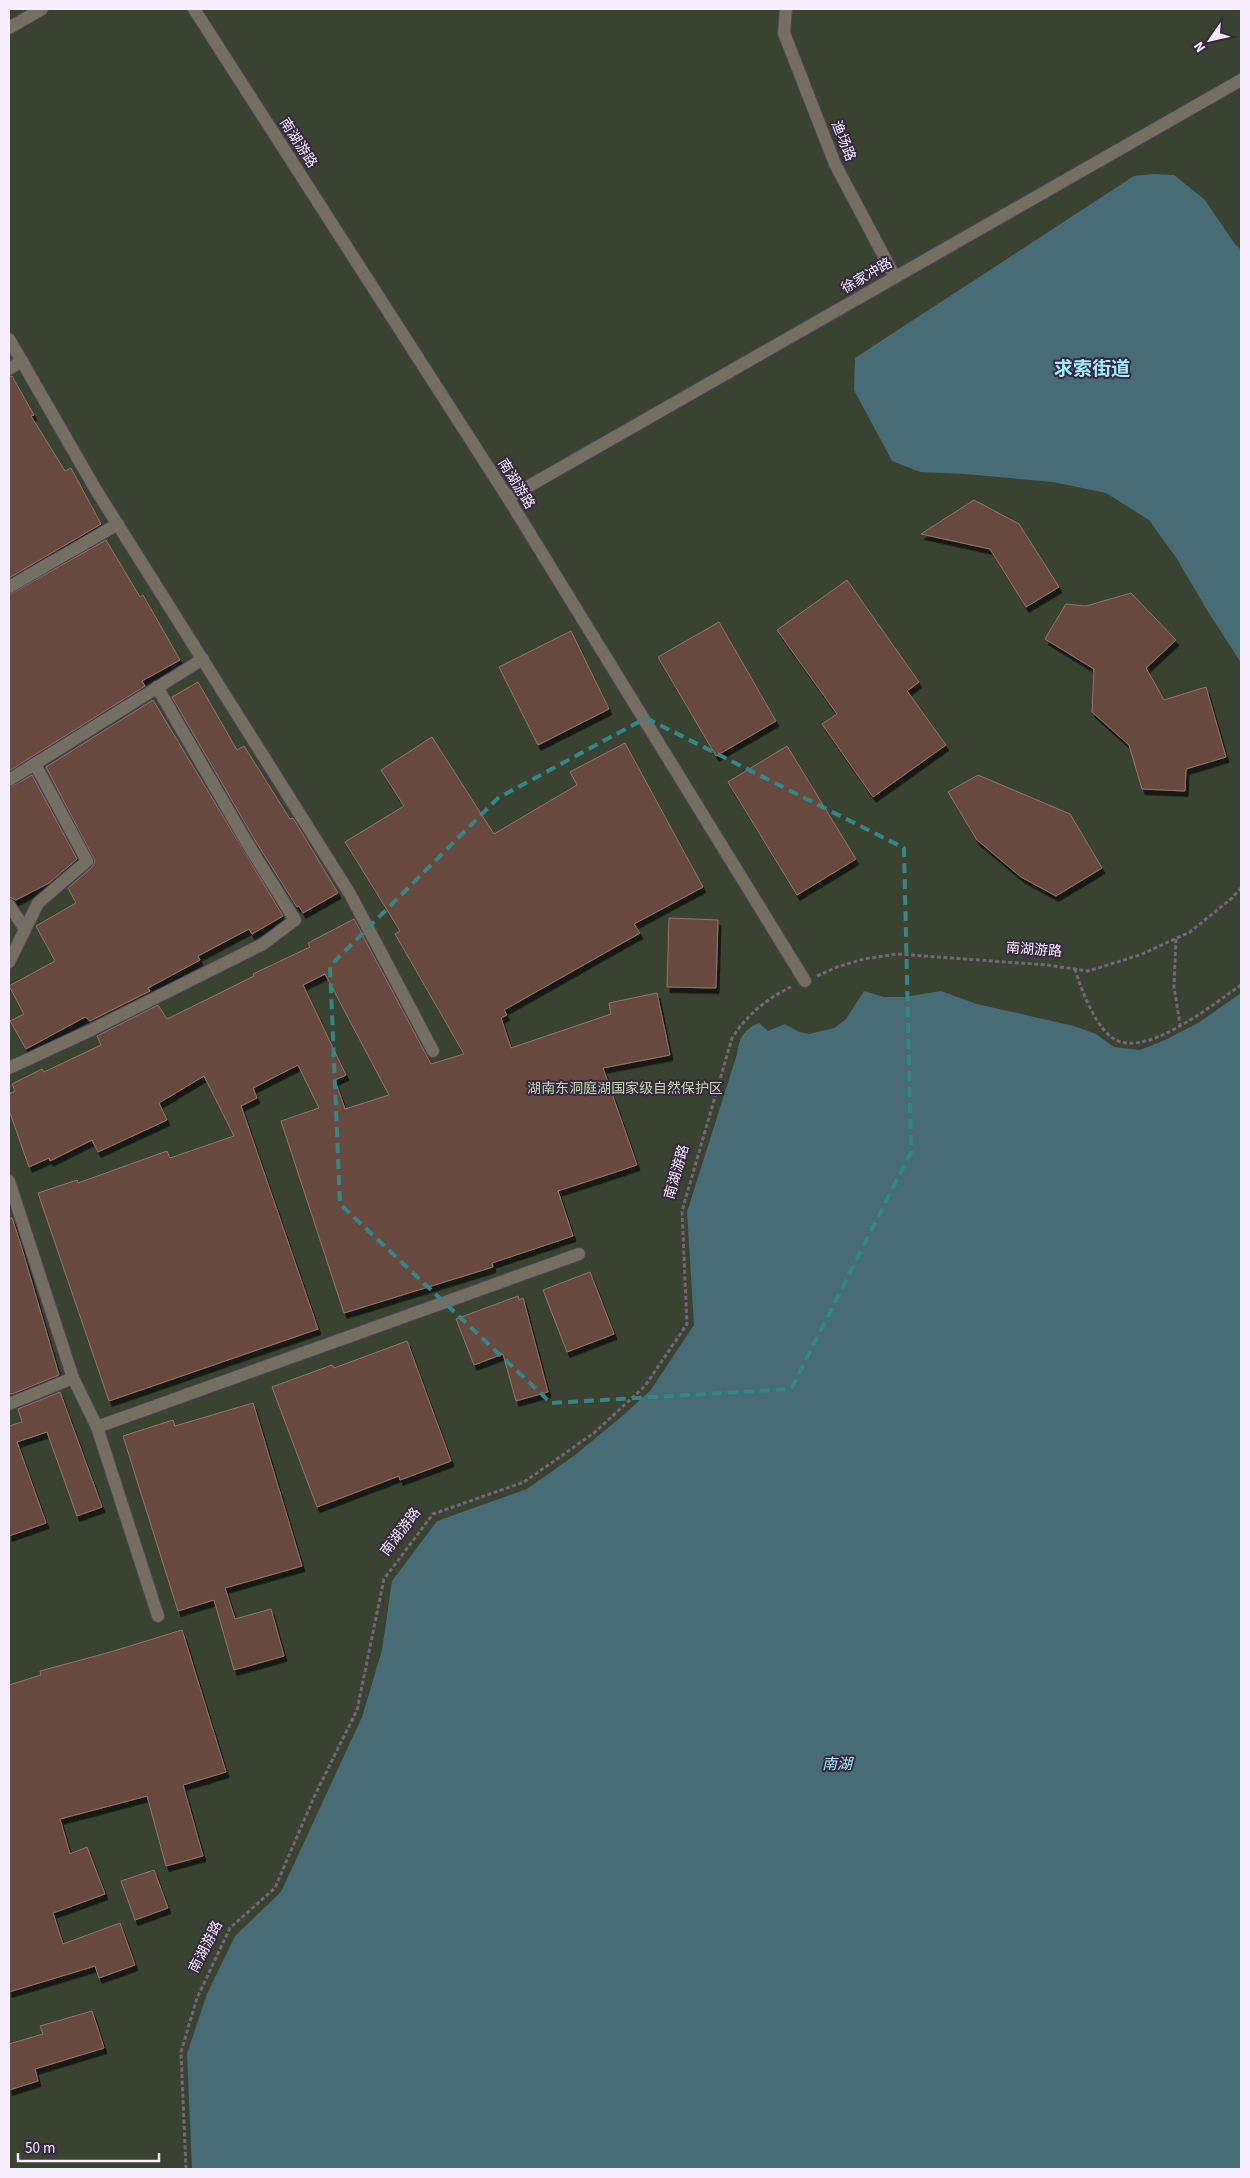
<svg xmlns="http://www.w3.org/2000/svg" width="1250" height="2178" font-family="'Source Sans 3','Noto Sans SC',sans-serif">
<defs>
<filter id="shadow"><feDropShadow dx="3" dy="5.5" stdDeviation="0" flood-color="#0009"/></filter>
</defs>
<rect width="100%" height="100%" fill="#362940"/>
<rect fill="#3a4231" x="9" y="9" width="1232" height="2160"/>
<g fill="#476c75">
<polygon points="1153,174 1174,175 1204,199 1235,244 1241,250 1241,663 1207,610 1177,559 1149,520 1106,493 1053,482 964,474 920,472 892,461 854,390 855,358 1134,176"/>
<path d="M 864,991 L 884,997 L 904,997 L 941,991 L 977,1004 L 1074,1026 L 1096,1034 L 1114,1047 L 1140,1050 L 1165,1040 L 1198,1023 L 1241,993 L 1241,2169 L 192,2169 L 187,2054 L 207,1994 L 235,1936 L 281,1892 L 362,1717 L 382,1650 L 392,1581 L 437,1521 L 527,1489 L 575,1455 L 621,1417 L 650,1391 L 694,1325 L 687,1212 L 737,1054 C 739,1038 744,1029 759,1023 L 768,1031 L 785,1024 L 799,1032 L 809,1034 L 834,1028 L 846,1019 Z"/>
</g>
<g fill="#67493f" stroke="#957469" fill-rule="evenodd" filter="url(#shadow)">
<polygon points="12,376 34,415 31,416 65,471 71,468 101,524 9,578 9,377"/>
<polygon points="974,500 1019,524 1059,587 1026,607 990,549 921,534"/>
<polygon points="106,540 140,597 143,595 180,660 142,681 145,686 9,771 9,595"/>
<polygon points="847,580 919,682 907,691 946,745 873,797 822,724 837,714 777,630"/>
<polygon points="1131,593 1176,640 1146,668 1164,700 1206,687 1226,757 1186,769 1185,791 1142,789 1129,745 1092,712 1094,669 1045,639 1066,604 1086,606"/>
<polygon points="719,622 776,721 716,756 658,657"/>
<polygon points="571,631 609,709 538,745 499,667"/>
<polygon points="198,682 237,750 244,746 290,819 293,818 338,893 303,913 299,906 297,907 256,842 172,697"/>
<polygon points="153,700 283,916 252,934 249,929 198,956 200,960 148,988 150,991 90,1021 85,1017 26,1049 10,1021 24,1014 9,986 55,961 36,926 76,903 68,888 92,867 95,861 46,767"/>
<path d="M 432,737 L 494,834 L 577,785 L 570,772 L 625,743 L 703,887 L 634,924 L 640,933 L 504,1010 L 507,1015 L 501,1018 L 511,1048 L 611,1014 L 609,1003 L 657,993 L 670,1055 L 603,1068 L 637,1165 L 558,1191 L 573,1236 L 492,1263 L 493,1267 L 344,1313 L 281,1121 L 319,1108 L 298,1065 L 253,1088 L 257,1098 L 241,1106 L 318,1329 L 109,1401 L 38,1193 L 77,1180 L 78,1183 L 167,1151 L 170,1158 L 234,1136 L 204,1076 L 159,1103 L 167,1120 L 98,1152 L 92,1140 L 50,1161 L 49,1158 L 29,1167 L 9,1110 L 9,1094 L 15,1091 L 12,1084 L 42,1069 L 44,1072 L 101,1045 L 97,1036 L 158,1005 L 167,1019 L 222,992 L 254,976 L 253,974 L 310,947 L 308,943 L 354,919 L 431,1064 L 464,1054 L 395,934 L 400,931 L 345,842 L 404,806 L 381,770 ZM 325,974 L 389,1095 L 345,1109 L 335,1080 L 346,1075 L 303,985 Z"/>
<polygon points="787,746 856,859 797,895 728,782"/>
<polygon points="32,775 77,859 49,883 16,900 9,897 9,788"/>
<polygon points="978,775 1070,814 1102,868 1056,896 1021,877 977,840 948,792"/>
<polygon points="669,918 718,920 716,988 667,987"/>
<polygon points="9,1218 12,1218 20,1242 59,1375 12,1394 9,1393"/>
<polygon points="590,1272 614,1334 567,1352 543,1290"/>
<polygon points="518,1296 519,1300 523,1298 548,1392 516,1401 503,1354 474,1365 456,1319"/>
<polygon points="407,1341 451,1461 400,1480 399,1476 317,1507 272,1387 332,1365 334,1368"/>
<polygon points="60,1392 102,1507 77,1516 47,1432 17,1442 46,1523 9,1536 9,1426 22,1422 18,1409"/>
<polygon points="253,1403 302,1566 225,1588 235,1619 271,1609 284,1656 234,1670 214,1600 178,1611 123,1436 173,1420 175,1426"/>
<polygon points="182,1630 226,1772 183,1785 203,1856 166,1866 147,1796 60,1819 70,1854 87,1847 105,1894 53,1913 63,1944 120,1923 135,1965 99,1978 95,1966 9,1992 9,1685 41,1675 40,1671 107,1653"/>
<polygon points="154,1870 168,1908 135,1920 121,1881"/>
<polygon points="92,2011 104,2048 35,2069 38,2081 9,2090 9,2044 43,2034 40,2026"/>
</g>
<g fill="none" stroke-linecap="round" stroke-linejoin="round">
<g stroke="#51455b" stroke-width="14">
<g id="minor">
<polyline points="194,9 508,498 805,981"/>
<polyline points="786,9 784,33 835,164 895,277"/>
<polyline points="9,28 42,9"/>
<polyline points="9,339 96,490 350,894 433,1051"/>
<polyline points="9,369 22,361"/>
<polyline points="508,498 1241,80"/>
<polyline points="9,587 118,524"/>
<polyline points="9,780 203,659"/>
<polyline points="9,905 25,929"/>
<polyline points="9,962 38,903 87,861 35,764"/>
<polyline points="9,1068 87,1032 263,944 295,920 249,846 157,687"/>
<polyline points="9,1181 73,1378 97,1427 158,1616"/>
<polyline points="9,1404 73,1378"/>
<polyline points="97,1427 579,1254"/>
</g>
</g>
<g stroke="#72667b" stroke-width="3" stroke-dasharray="4 2.5" stroke-linecap="butt">
<polyline points="1176,939 1174,987 1180,1025"/>
<path d="M 1075,969 C 1081,989 1096,1030 1116,1040 C 1148,1057 1215,1003 1241,985"/>
<polyline points="817,976 837,967 864,959 897,954 1047,965 1088,971 1140,955 1190,932 1232,898 1241,888"/>
<path d="M 186,2169 L 181,2052 L 197,1998 L 230,1928 L 275,1888 L 315,1795 L 357,1710 L 384,1579 L 433,1514 L 524,1482 L 594,1433 L 645,1386 L 687,1324 L 682,1211 L 732,1038 C 747,1015 766,999 791,987"/>
</g>
<use href="#minor" stroke="#756f63" stroke-width="12"/>
</g>
<path fill="none" stroke="#328884" stroke-width="4" stroke-dasharray="10 6" stroke-linejoin="round" d="M 646,718 L 904,848 L 911,1152 L 791,1389 L 551,1403 L 340,1204 L 330,966 L 498,798 Z"/>
<g text-anchor="middle" dominant-baseline="central" stroke-width="4" stroke-linejoin="round" paint-order="stroke">
<g font-size="14" fill="#f7efff" stroke="#362940">
<text transform="translate(843 141) rotate(68)">渔场路</text>
<text transform="translate(298 143) rotate(57)">南湖游路</text>
<text transform="translate(867 276) rotate(-30)">徐家冲路</text>
<text transform="translate(516 484) rotate(58)">南湖游路</text>
<text transform="translate(1034 950) rotate(4)">南湖游路</text>
<text transform="translate(677 1172) rotate(-74)">南湖游路</text>
<text transform="translate(401 1532) rotate(-53)">南湖游路</text>
<text transform="translate(206 1947) rotate(-63)">南湖游路</text>
</g>
<g font-size="14" fill="#c3dba7" stroke="#362940">
<text x="625" y="1089">湖南东洞庭湖国家级自然保护区</text>
</g>
<g font-size="15" font-style="italic" fill="#a5ebfd" stroke="#362940">
<text x="837" y="1764">南湖</text>
</g>
<g font-size="19" font-weight="bold" fill="#9feefe" stroke="#362940">
<text x="1092" y="369">求索街道</text>
</g>
</g>
<rect width="1250" height="2178" fill="none" stroke="#f7efff" stroke-width="20"/>
<g transform="translate(1210 40) rotate(236)" stroke="#362940" stroke-width="4" paint-order="stroke">
<path d="M0-4L9 19L0 12L-9 19Z" fill="#f7efff"/>
<text y="-8" font-size="14" font-weight="bold" text-anchor="middle" fill="#f7efff">N</text>
</g>
<path d="M18 2153v8h141v-8" fill="none" stroke="#f7efff" stroke-width="2.5"/>
<text x="25" y="2153" font-size="15" fill="#f7efff" stroke="#362940" stroke-width="4" paint-order="stroke">50 m</text>
</svg>
